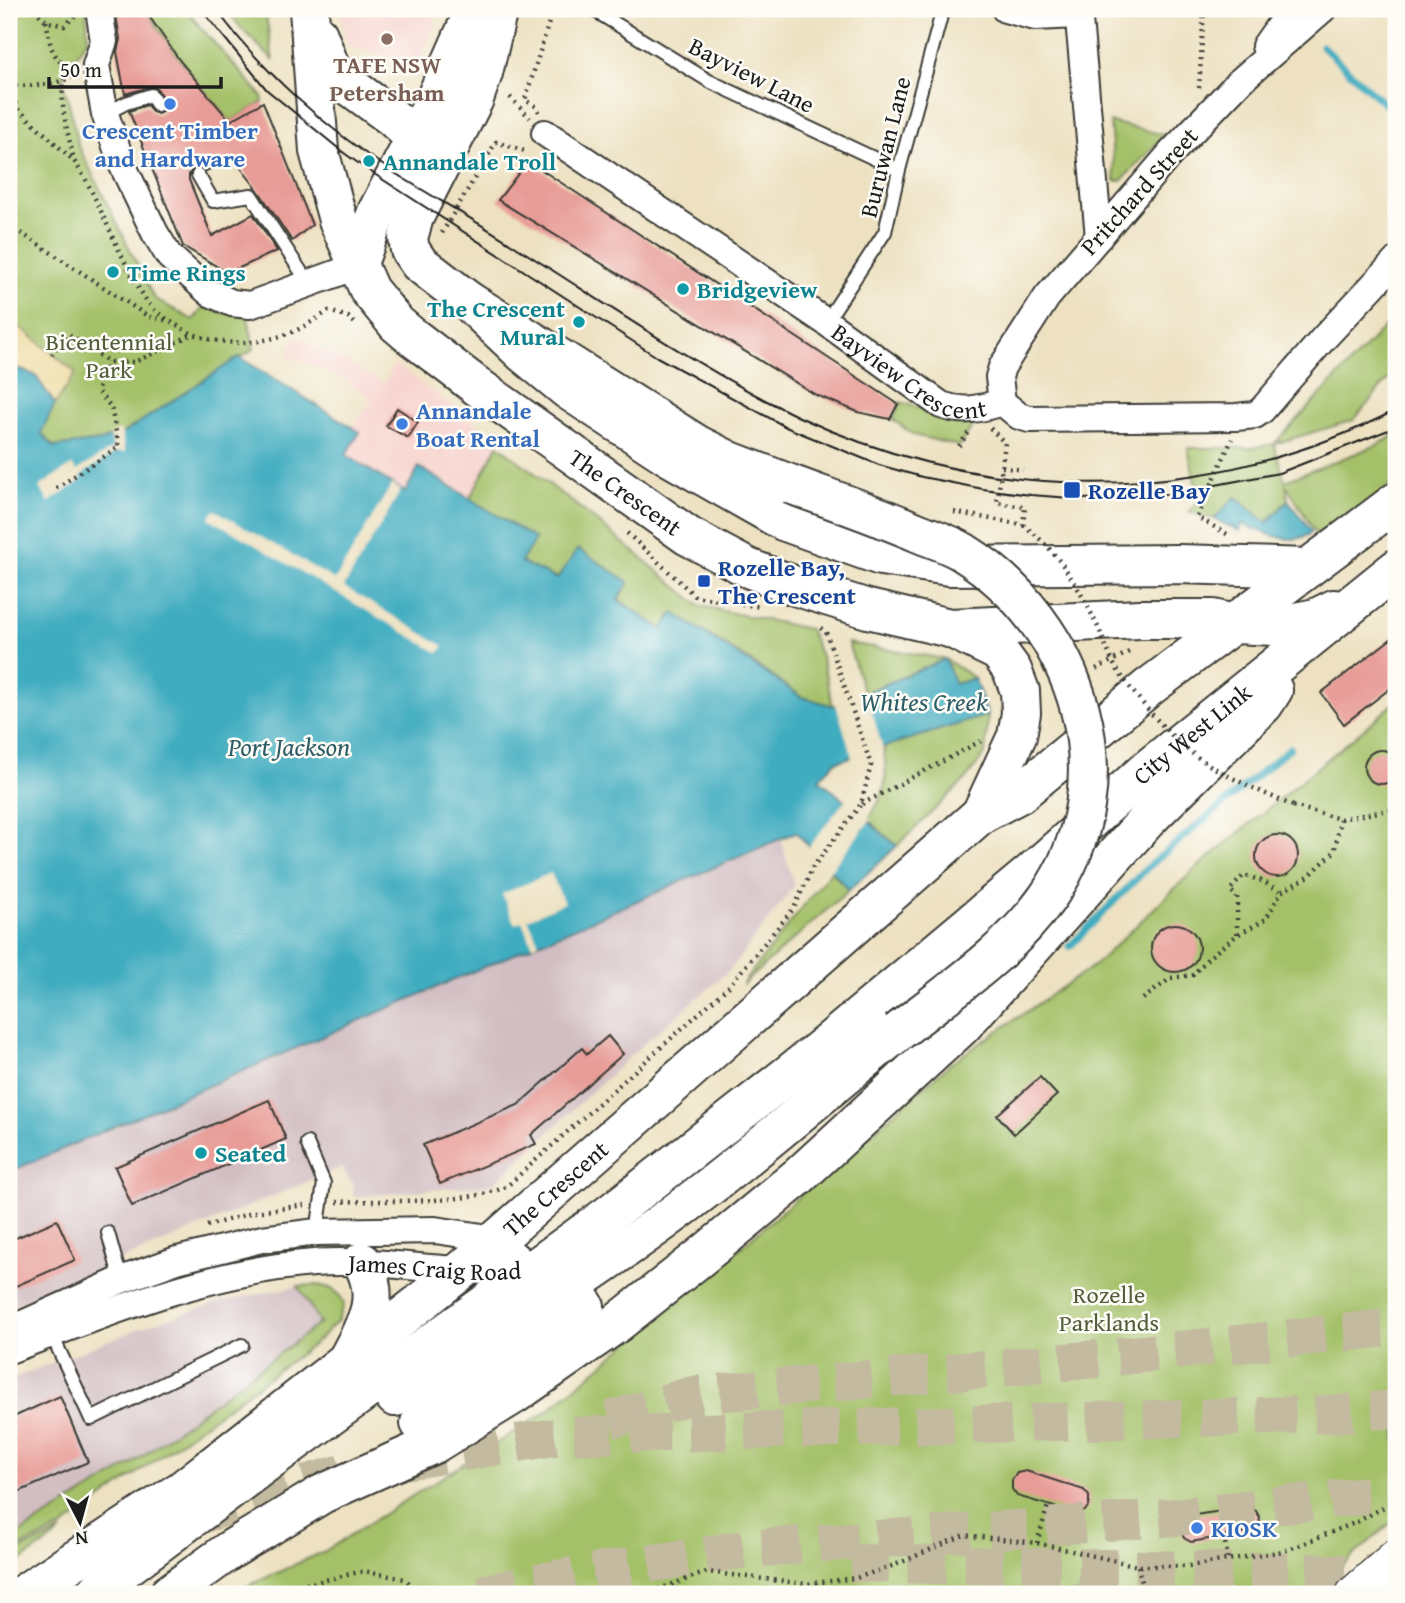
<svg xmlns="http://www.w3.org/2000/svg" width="1405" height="1603" font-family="'Gentium Book Plus',serif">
<rect width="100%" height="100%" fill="#fdfcf7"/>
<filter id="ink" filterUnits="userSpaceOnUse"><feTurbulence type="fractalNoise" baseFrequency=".0143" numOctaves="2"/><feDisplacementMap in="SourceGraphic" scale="14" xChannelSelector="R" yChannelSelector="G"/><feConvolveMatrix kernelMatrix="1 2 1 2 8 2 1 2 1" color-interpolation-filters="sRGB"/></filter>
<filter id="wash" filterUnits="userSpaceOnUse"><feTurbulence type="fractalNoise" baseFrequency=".00686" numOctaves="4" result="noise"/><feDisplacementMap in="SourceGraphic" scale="28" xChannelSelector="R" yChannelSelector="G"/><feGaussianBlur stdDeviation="1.57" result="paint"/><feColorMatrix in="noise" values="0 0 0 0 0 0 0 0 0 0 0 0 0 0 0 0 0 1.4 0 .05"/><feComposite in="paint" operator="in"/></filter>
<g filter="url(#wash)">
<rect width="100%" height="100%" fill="#ede1c1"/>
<g fill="#f7d0cb">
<polygon points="339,9 437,9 432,32 418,65 348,46"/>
<polygon points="296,337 332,354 383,384 395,364 493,436 498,445 470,498 420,467 405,492 346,455 360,432 353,427 373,398 336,375 287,355"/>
</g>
<g fill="#d2bec2">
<polygon points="781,839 794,886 730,970 641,1046 493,1184 354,1197 353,1186 342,1167 9,1307 9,1172"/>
<polygon points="298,1286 320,1323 132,1464 9,1540 9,1380 153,1323 224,1301"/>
</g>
<g fill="#a4c169" stroke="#606e42" stroke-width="2">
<polygon points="9,9 86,9 88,38 67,69 62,81 68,98 78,145 154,298 193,320 206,304 217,311 248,317 254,349 123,433 100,441 53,447 41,433 35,375 9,366"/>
<polygon points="145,9 187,9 200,27 262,96 263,102 230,121 180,61"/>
<polygon points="226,9 265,9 273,60 242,29"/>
<polygon points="1110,122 1165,135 1121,181 1115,181"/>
<polygon points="1396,315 1396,370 1354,420 1274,444 1285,481 1377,445 1396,435 1396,480 1356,514 1316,534 1286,484 1288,500 1267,523 1236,497 1214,519 1189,512 1199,501 1188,448 1251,448 1274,444"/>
<polygon points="900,402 974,424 959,446 914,435 893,420"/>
<polygon points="498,445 593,518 700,606 809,629 821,656 833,706 802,697 745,657 673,613 662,629 618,599 628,582 577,550 558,579 520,562 470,498"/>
<polygon points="848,643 945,659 974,678 955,685 945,659 864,693"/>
<polygon points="1396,702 1396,1518 1310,1594 230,1594 325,1551 546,1412 731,1256 951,1063 1095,965 1193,871"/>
<path d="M 988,715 L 985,754 L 966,779 L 897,846 L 868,820 C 886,793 889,779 883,747 Z"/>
<polygon points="831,871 849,890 743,984 743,983"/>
<path d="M 317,1285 C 331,1287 341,1291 344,1306 L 337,1322 L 314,1344 L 62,1528 L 9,1552 L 9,1540 L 132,1464 L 320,1323 L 298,1286 Z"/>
<polygon points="60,1532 58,1535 9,1569 9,1555"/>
</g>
<polygon fill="#eeda9e" stroke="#857b5d" stroke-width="2" points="19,326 76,373 55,404 35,375 9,366 9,344"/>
<g fill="#41acc0" stroke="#2e646e" stroke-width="2">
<polygon points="239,357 360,432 346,455 405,492 419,467 535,539 521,562 557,579 578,549 629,582 618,600 662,629 674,613 802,697 834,706 945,659 955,684 974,678 988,715 835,762 819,779 897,846 849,890 796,832 9,1172 9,366 35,375 55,404 41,433 54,447 100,441 123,433"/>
<path d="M 1235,497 L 1267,523 L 1288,500 L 1312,532 C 1292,549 1263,531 1242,524 L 1240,531 L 1214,519 Z"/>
</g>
<g fill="#ede1c1">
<polygon points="121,430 125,452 116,452 80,476 82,480 49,502 39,487 72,465 77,471 113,448 110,434"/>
<polygon points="392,484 401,490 344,587 444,646 439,653 209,518 215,510 335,580"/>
<polygon points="866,691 883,750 853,760 835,701"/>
<polygon points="847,798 871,819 828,873 807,849"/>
<polygon points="551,873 564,903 528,919 539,943 533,946 522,921 515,924 502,894"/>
</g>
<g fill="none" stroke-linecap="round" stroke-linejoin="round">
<g stroke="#41acc0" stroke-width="7">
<polyline points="1322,46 1396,115"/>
<polyline points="1070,946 1148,867 1290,748"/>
</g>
</g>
<g id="blocks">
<g fill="#e89c97">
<polygon points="115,9 144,9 180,61 230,121 263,102 312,225 292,241 258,190 233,158 206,171 202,167 194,167 189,174 189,180 212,236 253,214 277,251 228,273 183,246 129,111 147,105 152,112 158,114 164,110 166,104 158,90 153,86 125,94 117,52 120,39"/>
<polygon points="528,161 898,404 890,419 858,412 816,395 498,200"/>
<polygon points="397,408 418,422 408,438 386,426"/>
<polygon points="1396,635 1396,684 1344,724 1321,693"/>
<circle cx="1381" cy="767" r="17"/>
<circle cx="1277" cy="856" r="21"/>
<circle cx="1175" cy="948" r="24"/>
<polygon points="608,1036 623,1054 531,1135 536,1144 440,1184 423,1145 518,1105 582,1048 587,1054"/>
<polygon points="1040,1077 1057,1095 1014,1134 997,1115"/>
<polygon points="269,1100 286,1139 132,1206 115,1167"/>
<polygon points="57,1220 75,1260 9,1289 9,1241"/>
<polygon points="60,1396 88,1462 9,1496 9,1419"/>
<polygon points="1026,1471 1084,1490 1089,1496 1089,1505 1085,1511 1078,1514 1017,1496 1012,1489 1012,1480 1017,1473"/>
<polygon points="1249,1507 1256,1511 1260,1518 1259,1525 1254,1531 1191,1542 1184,1538 1180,1530 1181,1522 1188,1516"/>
</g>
</g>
</g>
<g filter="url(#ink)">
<use href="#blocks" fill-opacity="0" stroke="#3b3a35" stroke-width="2"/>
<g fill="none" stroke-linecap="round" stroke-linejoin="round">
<g stroke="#c3baa0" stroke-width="38" stroke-dasharray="38 19" stroke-linecap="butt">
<polyline points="610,1420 693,1395 1076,1361 1396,1327"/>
<polyline points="405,1461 562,1436 1334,1414 1396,1409"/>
<polyline points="196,1516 346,1472"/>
<polyline points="851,1563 1396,1574"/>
<polyline points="481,1594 582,1574 745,1549 1176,1517 1396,1492"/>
</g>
<g stroke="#3b3a35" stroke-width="16">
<g id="lane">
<polyline points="592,9 709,81 899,170"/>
<polyline points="105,114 126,103 151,95 157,105"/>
<polyline points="198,175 213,201 251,195 309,284"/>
<polyline points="826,322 885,232 899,170 943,9"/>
<polyline points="307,1143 324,1183 317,1232"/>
<polyline points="108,1233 121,1280"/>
<polyline points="50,1331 91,1419 242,1345"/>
</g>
</g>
<g stroke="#3b3a35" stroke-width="30">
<g id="street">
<polyline points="99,9 104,41 96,65 105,114 122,164 155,233 169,256 210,293 232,303 250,305 357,266"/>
<polyline points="1005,9 1035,17 1078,15"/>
<polyline points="1078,9 1099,237"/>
<polyline points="1323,9 1239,82 1171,153 1047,297 1002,367 999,377 1002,402 1019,416 1029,419 1236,417 1255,415 1262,410 1323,339 1396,261"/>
<polyline points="1265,46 1291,9"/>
<path id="s1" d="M 545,133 L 826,322 L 941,405 C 963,413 980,409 1002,402"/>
<polyline points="9,1330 121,1280 177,1260 262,1239 317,1232 435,1230 496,1239 531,1269"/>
<path id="s2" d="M 9,1350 C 107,1313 208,1271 314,1263 C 364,1259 413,1268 462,1270 C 485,1272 509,1270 531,1269"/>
</g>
</g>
<g stroke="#3b3a35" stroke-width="40">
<polyline id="secondary" points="1355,1594 1396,1558"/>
</g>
<g stroke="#3b3a35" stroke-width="42">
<g id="primary">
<path id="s3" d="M 309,9 L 319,151 L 338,220 L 369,290 L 397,324 L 410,335 L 478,387 L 688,536 L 748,568 L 798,587 L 868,609 L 950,628 L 1140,619 L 1213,619 L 1234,624"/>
<polyline points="498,9 483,73 474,99 414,217 408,238 410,250 419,263 467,300 523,353 568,390 670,457 783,521 881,556 949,566 1179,564 1308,568"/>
<polyline points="318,35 329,64 336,76 392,117 415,138 428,159"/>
<polyline points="357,266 377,212 434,102 475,9"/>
</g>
</g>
<g stroke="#3b3a35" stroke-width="42">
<g id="highway">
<polyline points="467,300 698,445 730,461 790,484"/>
<polyline points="1234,624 1275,626 1316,618 1334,609"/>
<polyline points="950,628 999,652 1012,670 1020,691 1021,713 1017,736 981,814"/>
<path d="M 348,1358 C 366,1324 383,1298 362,1262"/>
<path d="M 395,1397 C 504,1330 612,1263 713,1184 C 776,1135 836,1082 898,1032"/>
<polyline points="420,1423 503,1368 585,1306"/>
<path id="s4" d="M 23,1594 L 182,1490 L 462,1270 L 981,814 L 1019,794 L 1149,687 L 1396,502"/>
<path id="s5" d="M 95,1594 L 103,1585 L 271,1459 L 607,1216 L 752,1103 L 817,1052 L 1032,872 L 1150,767 L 1396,569"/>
<polyline points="169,1594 230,1550 322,1494 434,1444 515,1394 616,1324 702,1256 799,1176 961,1027 1147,820 1264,704 1273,690"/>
</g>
</g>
<g stroke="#3b3a35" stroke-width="4.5" stroke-dasharray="2 5" stroke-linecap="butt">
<polyline points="34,9 46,21 64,26 75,16"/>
<path d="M 46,21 C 52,47 47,48 67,69 C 56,98 68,131 74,160"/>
<path d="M 9,85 C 33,87 53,86 76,75"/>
<polyline points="1199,88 1204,9"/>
<path d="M 9,90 L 19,110 L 74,161 L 85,178 C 105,217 122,262 145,298 C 152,310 166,319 178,326 C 211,347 255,347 292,332 C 305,327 317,318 329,311 L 348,317 L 357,325"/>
<polyline points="510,97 530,118"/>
<polyline points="539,112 537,107 525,100 553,9"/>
<polyline points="9,225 149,317 165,320"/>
<polyline points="442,233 496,142 525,151"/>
<polyline points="52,355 68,334 109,362 135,362 191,335"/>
<polyline points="959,446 969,432"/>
<polyline points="1002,467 1023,470"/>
<polyline points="56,488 119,447 111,407 97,391 109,362"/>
<polyline points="954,512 1023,525 1025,507 997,503 1005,443 990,428"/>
<polyline points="627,533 695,596 761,607"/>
<polyline points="1227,534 1197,517 1232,439"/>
<polyline points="1096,669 1131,651"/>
<polyline points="862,804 981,741"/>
<polyline points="1293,806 1340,819 1396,809"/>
<polyline points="1237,934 1237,897 1230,890 1244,875 1262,881 1281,892"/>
<polyline points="1143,999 1171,978 1193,975 1208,958 1237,935 1266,919 1281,892 1309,876 1335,851 1340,819"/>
<path d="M 337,1202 C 389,1199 458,1206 506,1187 L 728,987 L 794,908 L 813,867 L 861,804 L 871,765 L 826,632 L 818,626"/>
<polyline points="207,1226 255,1212 304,1205"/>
<polyline points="1224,1536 1228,1560"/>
<polyline points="1037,1543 1048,1505"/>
<polyline points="1138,1566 1145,1594"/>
<polyline points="258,1594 278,1587 312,1583 364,1571 405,1579 421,1594"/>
<polyline points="645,1594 707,1572 805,1584 856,1578 895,1565 964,1535 1037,1543 1138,1566 1189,1566 1284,1551 1357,1522 1396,1500"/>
</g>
<use href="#lane" stroke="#fff" stroke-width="12"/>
<use href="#street" stroke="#fff" stroke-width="26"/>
<use href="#secondary" stroke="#fff" stroke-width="37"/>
<use href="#primary" stroke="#fff" stroke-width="38"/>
<use href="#highway" stroke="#fff" stroke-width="38"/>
<g stroke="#1c1c1c" stroke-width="2">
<polyline points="201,9 267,90 344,153 368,170 657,357 788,428 879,465 922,477 983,489 1031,495 1084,499 1168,494 1279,473 1396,427"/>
<path d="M 216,9 C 263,73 327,129 393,172 C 435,198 478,222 519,249 C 600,300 680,355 765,400 C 964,505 1195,512 1396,410"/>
</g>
<g stroke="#3b3a35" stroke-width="42" stroke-linecap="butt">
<path id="highway-bridge" d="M 790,484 C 833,500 877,515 919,533 C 934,539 950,544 963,552 C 1079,624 1130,781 1047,898 C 1009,952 949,991 898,1032"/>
</g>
<path stroke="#3b3a35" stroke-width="4.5" stroke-dasharray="2 5" stroke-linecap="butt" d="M 1023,525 C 1059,551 1079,588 1098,627 C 1104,640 1108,654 1115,666 C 1130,691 1171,738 1193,754 C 1223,776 1260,791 1293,806"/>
<use href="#highway-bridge" stroke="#fff" stroke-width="38"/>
</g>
</g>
<circle fill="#8d6e63" stroke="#fdfcf7" stroke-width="2.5" cx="387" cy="39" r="7"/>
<g fill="#3f7fe0" stroke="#fdfcf7" stroke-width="2.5">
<circle cx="170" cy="104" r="7"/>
<circle cx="402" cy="424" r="7"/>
<circle cx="1197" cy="1528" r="7"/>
</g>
<g fill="#0f9aa8" stroke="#fdfcf7" stroke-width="2.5">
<circle cx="369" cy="161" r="7"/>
<circle cx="113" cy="272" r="7"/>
<circle cx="683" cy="289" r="7"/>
<circle cx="579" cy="322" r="7"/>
<circle cx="201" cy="1153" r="7"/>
</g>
<g fill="#1a4fb4" stroke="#fdfcf7" stroke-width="2.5">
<rect x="1063" y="481" width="18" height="18" rx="3.5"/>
<rect x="697" y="574" width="14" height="14" rx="3.5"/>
</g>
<g text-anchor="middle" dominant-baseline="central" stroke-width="5" stroke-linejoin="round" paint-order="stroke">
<g font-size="24" font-weight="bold" fill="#785e54" stroke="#fdfcf7">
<text x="387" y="64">TAFE NSW<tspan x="387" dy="28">Petersham</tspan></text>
</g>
<g font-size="24" fill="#1c1c1c" stroke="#fdfcf7">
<text transform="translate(752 75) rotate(27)">Bayview Lane</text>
<text transform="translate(885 147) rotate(-76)">Buruwan Lane</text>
<text transform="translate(1139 191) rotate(-48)">Pritchard Street</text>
<text stroke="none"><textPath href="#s1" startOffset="438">Bayview Crescent</textPath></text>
<text stroke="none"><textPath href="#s3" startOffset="618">The Crescent</textPath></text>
<text stroke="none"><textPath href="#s5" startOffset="1395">City West Link</textPath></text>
<text stroke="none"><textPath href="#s4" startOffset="670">The Crescent</textPath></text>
<text stroke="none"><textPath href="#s2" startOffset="439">James Craig Road</textPath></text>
</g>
<g font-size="24" font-weight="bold" fill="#366cbe" stroke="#fdfcf7" text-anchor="start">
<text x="170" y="130" text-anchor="middle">Crescent Timber<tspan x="170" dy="28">and Hardware</tspan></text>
<text x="416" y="410">Annandale<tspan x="416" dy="28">Boat Rental</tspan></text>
<text x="1211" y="1528">KIOSK</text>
</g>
<g font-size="24" font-weight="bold" fill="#0d838f" stroke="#fdfcf7" text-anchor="start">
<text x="383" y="161">Annandale Troll</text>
<text x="127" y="272">Time Rings</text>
<text x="697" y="289">Bridgeview</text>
<text x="565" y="308" text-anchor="end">The Crescent<tspan x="565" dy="28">Mural</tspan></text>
<text x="215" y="1153">Seated</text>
</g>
<g font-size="24" fill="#525e3b" stroke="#fdfcf7">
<text x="109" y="341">Bicentennial<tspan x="109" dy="28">Park</tspan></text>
<text x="1109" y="1294">Rozelle<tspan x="1109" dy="28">Parklands</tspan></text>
</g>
<g font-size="24" font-weight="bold" fill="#164399" stroke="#fdfcf7" text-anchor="start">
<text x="1088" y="490">Rozelle Bay</text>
<text x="718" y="567">Rozelle Bay,<tspan x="718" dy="28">The Crescent</tspan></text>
</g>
<g font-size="26" font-style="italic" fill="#2d5d66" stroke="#fdfcf7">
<text x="924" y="701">Whites Creek</text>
<text x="289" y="746">Port Jackson</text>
</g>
</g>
<rect width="1405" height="1603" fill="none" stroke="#fdfcf7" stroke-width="35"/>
<g transform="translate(80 1522) rotate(174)" stroke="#fdfcf7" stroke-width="5" paint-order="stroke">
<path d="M0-5L12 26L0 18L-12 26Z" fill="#1c1c1c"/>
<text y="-10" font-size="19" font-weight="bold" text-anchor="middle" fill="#1c1c1c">N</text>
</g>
<path d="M49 77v10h172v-10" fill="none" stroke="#1c1c1c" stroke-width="3.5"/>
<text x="60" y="77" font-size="21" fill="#1c1c1c" stroke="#fdfcf7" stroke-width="5" paint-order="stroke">50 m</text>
</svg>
